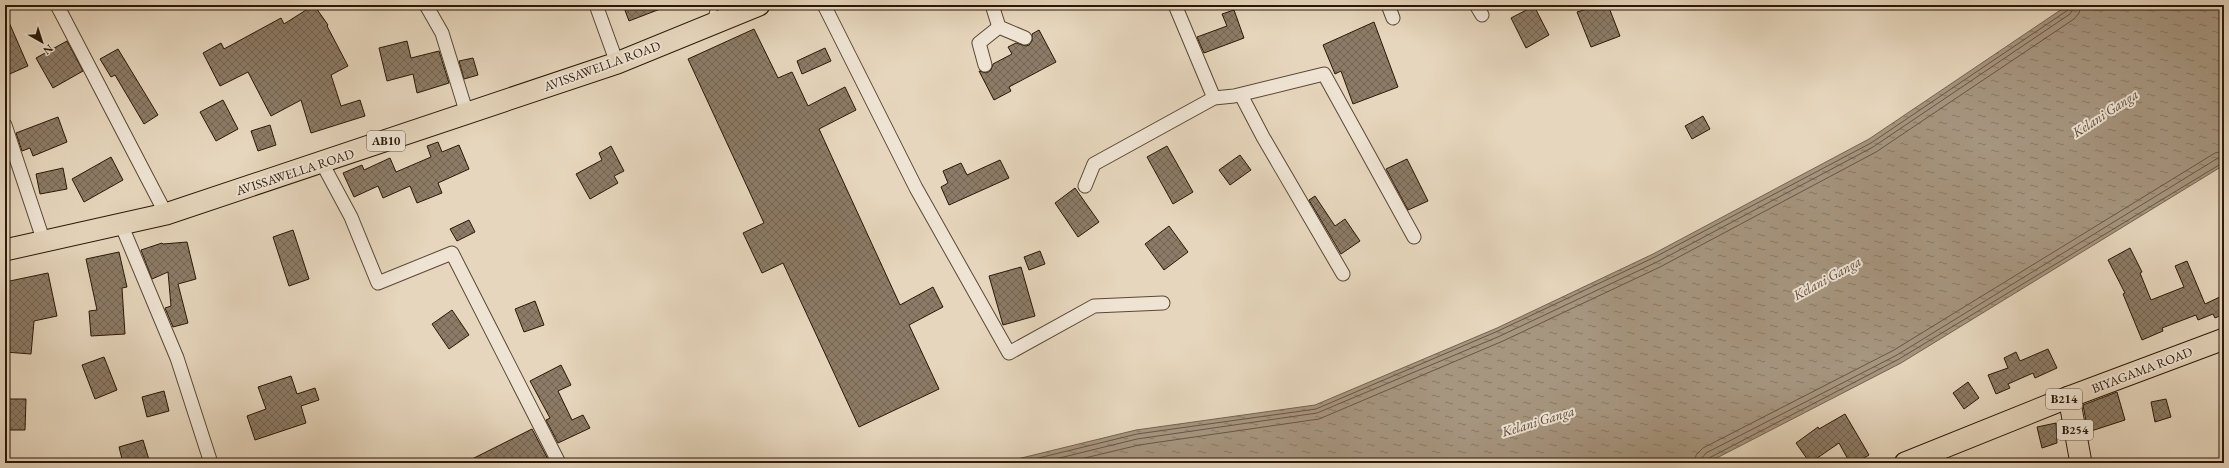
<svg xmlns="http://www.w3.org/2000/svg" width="2229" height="468" font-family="'EB Garamond',serif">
<defs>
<pattern id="water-ripples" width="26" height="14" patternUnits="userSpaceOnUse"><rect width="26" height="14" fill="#a6957f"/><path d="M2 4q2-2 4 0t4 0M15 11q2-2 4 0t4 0" fill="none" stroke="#877966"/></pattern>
<pattern id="building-cross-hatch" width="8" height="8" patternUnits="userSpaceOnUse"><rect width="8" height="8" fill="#8c7b66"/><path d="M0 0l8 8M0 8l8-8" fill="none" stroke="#736452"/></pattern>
</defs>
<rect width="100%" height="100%" fill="#e6d6bd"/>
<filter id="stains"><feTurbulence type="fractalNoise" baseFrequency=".005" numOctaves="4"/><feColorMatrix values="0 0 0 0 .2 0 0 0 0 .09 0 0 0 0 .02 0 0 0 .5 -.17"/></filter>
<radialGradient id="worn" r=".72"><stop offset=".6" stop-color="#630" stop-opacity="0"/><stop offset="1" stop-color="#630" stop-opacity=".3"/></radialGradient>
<polygon fill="url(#water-ripples)" stroke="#74634f" points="2068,5 2224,5 2224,165 1901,363 1707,463 1001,463 1136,430 1315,405 1497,328 1653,254 1869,139"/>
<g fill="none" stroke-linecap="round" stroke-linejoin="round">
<g stroke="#685644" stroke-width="1">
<polyline points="1018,463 1137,434 1316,409 1498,331 1655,257 1871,143 2068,10 2070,5"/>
<polyline points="1039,463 1137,439 1317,413 1500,336 1657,262 1873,147 2070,14 2075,5"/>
<polyline points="1064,463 1139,445 1319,419 1503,341 1660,267 1876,152 2074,19 2079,13 2081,5"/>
<polyline points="1695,463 1696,455 1703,448 1894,350 2215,153 2224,151"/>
<polyline points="1701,463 1702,458 1706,453 1897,355 2218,158 2224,157"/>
<polyline points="1706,463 1709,458 1899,359 2224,162"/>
</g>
</g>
<g fill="url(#building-cross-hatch)" stroke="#2a1808">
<polygon points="314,5 328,25 327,26 348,66 331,75 341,106 360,100 365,116 311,133 301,100 271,116 248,72 220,86 203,53 221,43 224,49 281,18 284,24"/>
<polygon points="623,5 667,5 668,6 629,21"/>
<polygon points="1585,5 1608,5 1620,36 1591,47 1577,12 1587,9"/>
<polygon points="1534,6 1549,35 1526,48 1511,18"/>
<polygon points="1234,10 1244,38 1204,53 1197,37 1227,26 1222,14"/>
<polygon points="5,13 28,66 5,76"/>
<polygon points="1374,22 1398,87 1353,104 1341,71 1335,74 1323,45"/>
<polygon points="754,29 778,78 792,72 808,106 845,87 856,110 819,129 900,305 933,287 943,307 909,325 939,389 859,427 783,263 762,273 743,233 764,223 688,59"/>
<polygon points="1039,30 1056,62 1009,87 1011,91 994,100 979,71 987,73 991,70 993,64 1012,54 1008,47 1016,43 1026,46 1029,45 1032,41 1032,34"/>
<polygon points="67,41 83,71 53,88 36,58"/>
<polygon points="407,41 411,58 439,51 449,83 417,93 413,74 387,81 379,48"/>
<polygon points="825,48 831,61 802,74 797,61"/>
<polygon points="118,49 158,115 144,124 115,75 111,77 100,59"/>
<polygon points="473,58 478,75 464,79 459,61"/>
<polygon points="223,100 238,129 216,141 200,112"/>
<polygon points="1703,116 1710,129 1692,139 1685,126"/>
<polygon points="58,117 67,142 33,156 30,148 22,151 16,133"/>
<polygon points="270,125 276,145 258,151 251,131"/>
<polygon points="438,142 442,152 459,145 469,169 438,183 442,193 417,203 410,186 383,198 378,186 354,197 343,173 362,165 364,170 390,158 396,172 431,157 427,146"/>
<polygon points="611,146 624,171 614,176 618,183 590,199 576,174 602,160 599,153"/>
<polygon points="1167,146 1193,192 1173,204 1147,157"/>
<polygon points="1240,155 1251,170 1230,185 1219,170"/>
<polygon points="111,157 123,180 84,202 72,179"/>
<polygon points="1407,159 1428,201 1408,210 1386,169"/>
<polygon points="1000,160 1009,178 949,205 941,187 948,183 943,171 961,163 967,175"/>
<polygon points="63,168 67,189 40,194 36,174"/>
<polygon points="1075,188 1099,222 1078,237 1055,203"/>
<polygon points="1315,196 1335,226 1345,219 1360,241 1341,254 1309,200"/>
<polygon points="469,220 475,232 457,241 450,229"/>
<polygon points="1169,226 1188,252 1164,270 1145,244"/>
<polygon points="293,230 309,279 289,286 273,237"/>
<polygon points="187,242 196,279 178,284 188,323 173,327 165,308 171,306 168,272 152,279 141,250 162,243 163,244"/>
<polygon points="2130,248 2142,272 2140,273 2151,300 2184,287 2175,266 2187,261 2205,304 2224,295 2224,314 2215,318 2213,314 2198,320 2196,315 2162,328 2163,331 2142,340 2123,294 2125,293 2108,260"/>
<polygon points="1040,251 1045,264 1029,270 1024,257"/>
<polygon points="119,252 127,287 122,288 125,334 91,336 89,311 97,310 86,259"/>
<polygon points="1021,267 1035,316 1003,325 989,276"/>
<polygon points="48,273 57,316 34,321 31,354 5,352 5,282"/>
<polygon points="535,301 544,325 524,332 515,309"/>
<polygon points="452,310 469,335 449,349 432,324"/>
<polygon points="2048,349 2057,368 2035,378 2033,373 2008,384 2010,388 1996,394 1988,375 2008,368 2004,358 2016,352 2020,361"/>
<polygon points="104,357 117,390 95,399 82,365"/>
<polygon points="561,365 571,385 558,391 572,420 583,415 590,428 558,443 546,420 550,418 530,381"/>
<polygon points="291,376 297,394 315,388 319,400 301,406 306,423 255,440 247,416 266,409 258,387"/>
<polygon points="1968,382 1979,398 1964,409 1953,393"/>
<polygon points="164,391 169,411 147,417 142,397"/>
<polygon points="2117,392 2125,420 2088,432 2083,405"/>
<polygon points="5,399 26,399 25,430 5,430"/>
<polygon points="2166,399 2171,417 2155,422 2151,402"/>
<polygon points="1845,414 1869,455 1856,463 1850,463 1839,443 1810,463 1796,443 1818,427 1819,429"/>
<polygon points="2056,423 2057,443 2042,448 2037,427"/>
<polygon points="532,429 550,463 464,463"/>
<polygon points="143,440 150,463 123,463 119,447"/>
</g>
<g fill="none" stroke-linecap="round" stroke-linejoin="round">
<g stroke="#594835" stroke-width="8">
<polyline id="lane" points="711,20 715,5"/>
</g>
<g stroke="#594835" stroke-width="15">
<g id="street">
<polyline points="57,5 166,214"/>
<polyline points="426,5 442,33 467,114"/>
<polyline points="596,5 617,63"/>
<polyline points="824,5 916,188 1009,353 1094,306 1163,303"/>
<polyline points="992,5 999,27 1025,38"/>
<polyline points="1175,5 1214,98"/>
<polyline points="1388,5 1393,18"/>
<polyline points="1476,5 1482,15"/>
<polyline points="985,65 979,43 999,27"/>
<polyline points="1241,95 1263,137 1343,274"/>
<polyline points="5,125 44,242"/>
<polyline points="322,163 351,217 378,283 452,253 559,463"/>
<polyline points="1085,186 1094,164 1214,98 1234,96 1324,74 1414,237"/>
<polyline points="121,224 177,358 211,463"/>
</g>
</g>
<g stroke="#2a1808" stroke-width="23">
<g id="primary">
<polyline points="5,250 166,214 617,63 759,5"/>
<polyline points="2069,397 2081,463"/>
<polyline points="1905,463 2069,397 2224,339"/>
</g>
</g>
<use href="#lane" stroke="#efe4d4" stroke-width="6"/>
<use href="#street" stroke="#efe4d4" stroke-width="13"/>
<use href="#primary" stroke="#e6d6bd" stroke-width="21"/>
</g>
<g text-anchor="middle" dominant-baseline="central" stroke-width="4" stroke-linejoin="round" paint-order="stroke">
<g fill="#efe4d4" stroke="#655545" stroke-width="1">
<rect x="367" y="131" width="38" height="20" rx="3"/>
<rect x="2046" y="389" width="36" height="20" rx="3"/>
<rect x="2057" y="420" width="36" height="20" rx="3"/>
</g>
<g font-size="12" font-weight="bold" fill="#2a1808">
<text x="386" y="141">AB10</text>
<text x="2064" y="399">B214</text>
<text x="2075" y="430">B254</text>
</g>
<g font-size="13" fill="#2a1808" stroke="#efe4d4">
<text transform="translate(602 66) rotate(-20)">AVISSAWELLA ROAD</text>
<text transform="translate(295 172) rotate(-18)">AVISSAWELLA ROAD</text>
<text transform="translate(2142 370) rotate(-21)">BIYAGAMA ROAD</text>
</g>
<g font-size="14" font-style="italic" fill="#5c4a38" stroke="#efe4d4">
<text transform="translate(2105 113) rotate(-33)">Kelani Ganga</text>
<text transform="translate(1827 278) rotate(-29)">Kelani Ganga</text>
<text transform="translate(1538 421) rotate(-17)">Kelani Ganga</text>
</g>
</g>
<rect width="2229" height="468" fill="none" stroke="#e6d6bd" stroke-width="20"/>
<rect x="6" y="6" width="2217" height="456" fill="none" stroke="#2a1808" stroke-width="2"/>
<rect x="10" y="10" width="2209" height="448" fill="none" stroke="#2a1808"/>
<g transform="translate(42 42) rotate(141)" stroke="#efe4d4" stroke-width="3" paint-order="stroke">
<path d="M0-3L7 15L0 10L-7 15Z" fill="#2a1808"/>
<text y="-6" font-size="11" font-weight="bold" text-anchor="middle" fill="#2a1808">N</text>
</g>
<rect width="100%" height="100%" filter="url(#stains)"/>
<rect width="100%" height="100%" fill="url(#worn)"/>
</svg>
